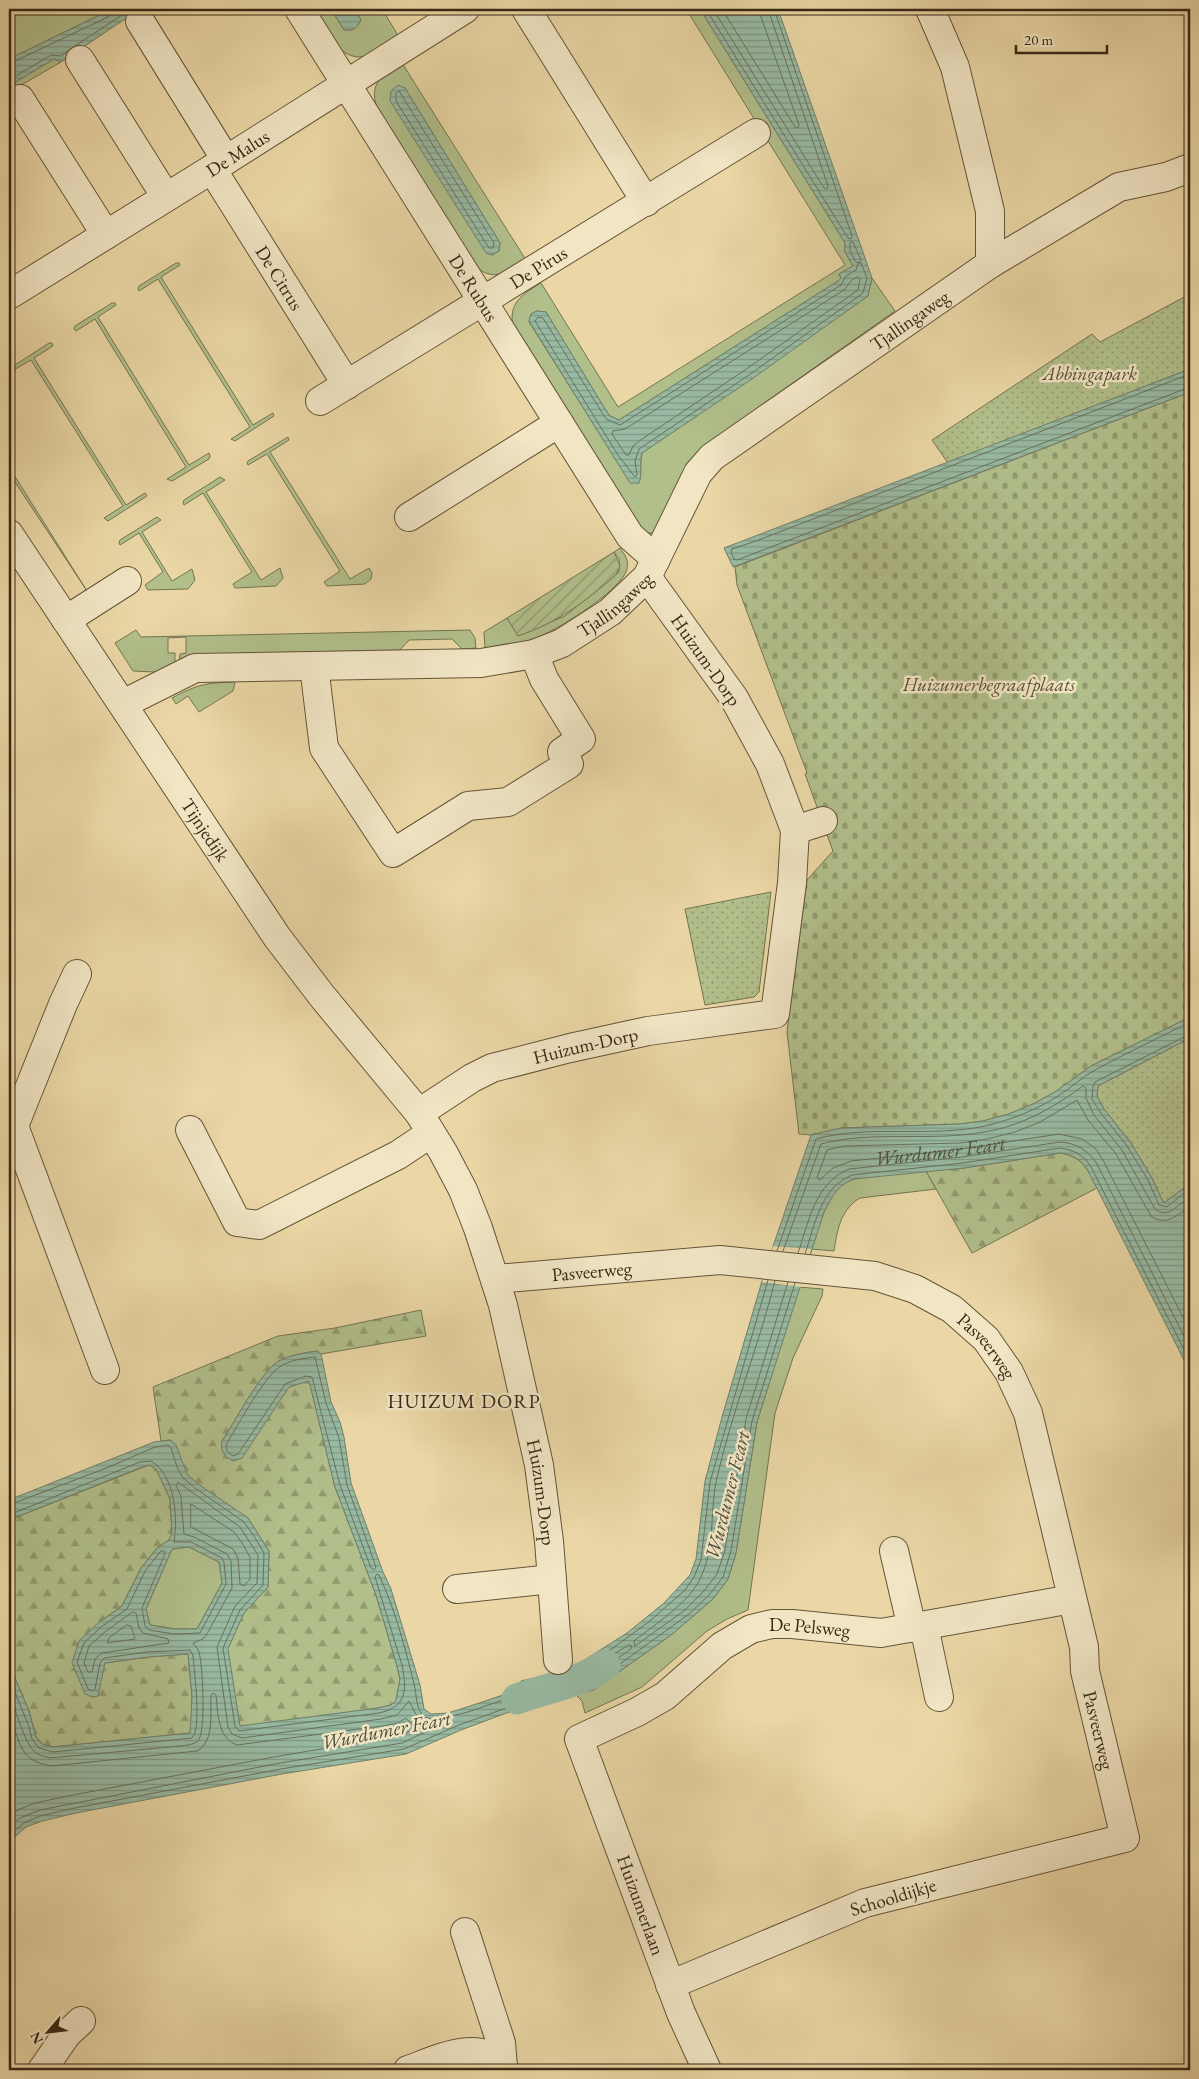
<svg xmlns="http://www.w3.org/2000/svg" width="1199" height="2079" font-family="'EB Garamond',serif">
<defs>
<pattern id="forest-firs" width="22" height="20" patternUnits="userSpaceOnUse" patternTransform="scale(1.25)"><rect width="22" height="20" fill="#b1bf8b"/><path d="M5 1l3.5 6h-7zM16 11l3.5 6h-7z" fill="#919b70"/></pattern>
<pattern id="cemetery-stones" width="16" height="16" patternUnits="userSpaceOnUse" patternTransform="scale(1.25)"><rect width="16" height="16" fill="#b1bf8b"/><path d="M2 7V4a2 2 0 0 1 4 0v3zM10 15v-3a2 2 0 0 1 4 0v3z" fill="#919b70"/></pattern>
<pattern id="park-dots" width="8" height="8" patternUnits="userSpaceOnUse" patternTransform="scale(1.25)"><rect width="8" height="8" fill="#b1bf8b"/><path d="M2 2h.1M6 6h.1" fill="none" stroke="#919b70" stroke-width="1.8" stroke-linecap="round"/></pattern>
<pattern id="garden-furrows" width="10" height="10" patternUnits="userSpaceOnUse" patternTransform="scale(1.25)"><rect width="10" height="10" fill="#b1bf8b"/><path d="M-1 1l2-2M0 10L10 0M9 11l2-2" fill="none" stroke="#919b70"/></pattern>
<pattern id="water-rules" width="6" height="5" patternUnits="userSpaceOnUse" patternTransform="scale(1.25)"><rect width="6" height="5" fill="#98baa3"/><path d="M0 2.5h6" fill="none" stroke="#7d9784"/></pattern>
</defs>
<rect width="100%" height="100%" fill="#ead7a5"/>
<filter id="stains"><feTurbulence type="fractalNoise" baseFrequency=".004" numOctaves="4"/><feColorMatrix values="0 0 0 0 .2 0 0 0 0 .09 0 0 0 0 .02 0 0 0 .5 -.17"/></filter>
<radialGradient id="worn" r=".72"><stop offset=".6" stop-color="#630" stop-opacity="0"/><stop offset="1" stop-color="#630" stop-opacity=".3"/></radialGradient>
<g fill="#b1bf8b" stroke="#747450" fill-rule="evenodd">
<polygon points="9,9 112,9 9,59"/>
<path d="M 313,9 L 331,9 L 344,30 C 353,31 357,28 361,20 L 354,9 L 382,9 L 399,37 C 389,43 376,53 365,56 C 339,63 324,26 313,9 Z"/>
<path d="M 686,9 L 700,9 L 845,243 L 845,252 L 853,266 L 839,274 L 841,278 L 838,281 L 619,420 L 610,416 L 605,409 L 546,312 L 537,311 L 531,314 L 529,322 L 630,482 L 638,483 C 643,473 639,463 642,453 L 868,296 L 872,278 L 895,311 L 723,432 L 702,449 L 655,531 L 651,533 L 643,532 L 513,325 C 508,303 524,293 541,283 L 618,407 L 845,265 Z"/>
<polygon points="54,59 61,62 11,91 11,89 9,90 9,86"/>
<path d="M 402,63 L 526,260 C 507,271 494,284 474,265 L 377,107 C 368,82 384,75 402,63 ZM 398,86 L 405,88 L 500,243 L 499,251 L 492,255 L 486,252 L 391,101 L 391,91 Z"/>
<polygon points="176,263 179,263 180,265 161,277 253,425 273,413 274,416 235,441 231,439 250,427 158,279 139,291 138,289 139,286"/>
<polygon points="112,303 115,303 116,305 98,317 189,465 209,453 210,456 209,459 172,481 167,479 186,467 95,319 76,331 74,329 75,326"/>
<polygon points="49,343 52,343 53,346 34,358 126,505 145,493 147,496 108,521 104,518 123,506 31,360 12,371 11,369 12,367"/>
<polygon points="288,437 289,440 270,452 350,579 369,568 372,573 371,579 365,584 327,586 324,582 340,571 267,454 248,465 247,463 248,461"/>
<polygon points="9,467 87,591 9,473"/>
<polygon points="220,477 225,480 206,492 261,580 280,568 283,578 276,586 235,588 233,584 252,572 203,493 184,505 183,503 184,500"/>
<polygon points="157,517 161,520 142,532 172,581 192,569 195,580 188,589 148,590 145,585 163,572 139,533 120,545 119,543 120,540"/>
<path d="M 620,548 C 625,555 629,560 627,569 C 622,590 561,627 541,636 C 524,643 503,648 485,648 L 484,632 L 507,618 L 518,635 L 565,616 L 619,572 L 619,559 L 614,552 Z"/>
<polygon points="136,630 141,637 470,630 475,638 476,648 462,649 452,639 409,640 400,650 211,654 179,663 180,654 186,653 186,637 168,638 168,653 175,653 175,665 155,672 133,671 115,643"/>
<path d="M 235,682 L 233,691 L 199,712 L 188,696 L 176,704 L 172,698 C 198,684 206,683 235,682 Z"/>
<path d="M 926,1171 L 936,1189 L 860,1198 C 841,1209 837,1230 834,1251 L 811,1249 C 818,1231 826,1195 843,1184 C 857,1174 907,1173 926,1171 Z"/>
<polygon points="798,1287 823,1289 822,1296 793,1358 775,1413 748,1610 727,1619 707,1631 642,1687 585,1713 582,1701 575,1694 593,1690 671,1635 713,1599 728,1579 736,1553 757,1422"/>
<polygon points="189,1547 219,1562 222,1583 197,1629 175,1629 150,1625 146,1609 172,1549"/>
</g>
<g fill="url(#forest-firs)" stroke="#747450">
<path d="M 1061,1153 C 1084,1158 1087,1169 1097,1188 L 972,1253 L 926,1171 L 964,1168 Z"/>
<path d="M 421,1310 L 426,1336 L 321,1354 L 317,1351 C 304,1353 290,1355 279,1361 C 261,1371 235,1422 222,1441 L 277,1404 L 289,1387 L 309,1380 L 335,1487 L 376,1595 L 397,1666 L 400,1679 L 396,1700 L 391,1705 L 378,1708 L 240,1727 L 227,1649 L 244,1613 L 268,1587 L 269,1551 L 258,1534 L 248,1518 L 197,1484 L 186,1474 L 176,1445 L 170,1440 L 161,1441 L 153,1387 L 278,1336 L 335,1328 Z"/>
<polygon points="149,1465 156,1469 170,1499 172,1533 169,1540 157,1548 141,1568 122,1606 98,1623 105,1663 148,1657 188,1654 192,1696 191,1733 53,1747 42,1744 36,1737 29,1711 9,1664 9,1520"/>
</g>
<polygon fill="url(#cemetery-stones)" stroke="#747450" points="1190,392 1190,1017 1091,1066 1055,1092 1033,1104 1009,1114 983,1121 960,1124 841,1128 811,1135 799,1134 787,1032 790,1008 807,880 833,851 805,774 807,773 737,585 735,567"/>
<g fill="url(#park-dots)" stroke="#747450">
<polygon points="1190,294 1190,369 948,463 932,440 1092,334 1100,342"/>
<polygon points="771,892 759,992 754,997 705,1005 685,909"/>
<polygon points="1190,1038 1190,1189 1184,1188 1165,1202 1163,1202 1152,1178 1131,1143 1104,1109 1097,1096 1098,1086"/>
</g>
<path fill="url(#garden-furrows)" stroke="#747450" d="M 614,552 L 620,566 L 616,575 C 583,603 559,622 518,636 L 507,618 Z"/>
<g fill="url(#water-rules)" stroke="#71806a" fill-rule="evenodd">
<polygon points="112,9 140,9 61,62 54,59 9,86 9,59"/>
<path d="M 331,9 L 354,9 L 361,20 C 357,28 353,31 344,30 Z"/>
<path d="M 700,9 L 778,9 L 872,278 L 868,296 L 752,379 L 642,453 C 639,463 643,473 639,483 L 630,483 L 529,321 L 531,314 L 537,311 L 546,312 L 605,409 L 610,416 L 619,420 L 838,281 L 841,278 L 839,274 L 853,266 L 845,252 L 845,243 Z"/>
<polygon points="398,85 405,88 500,243 499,251 492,255 486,253 390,101 391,91"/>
<polygon points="1190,369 1190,392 733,567 724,548"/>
<path d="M 1190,1017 L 1190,1038 L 1098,1086 L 1097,1096 L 1104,1109 L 1131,1143 L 1152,1178 L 1163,1202 L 1165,1202 L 1184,1188 L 1190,1189 L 1190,1372 L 1087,1169 C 1080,1159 1073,1155 1061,1153 L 964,1168 L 854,1179 C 836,1186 833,1196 824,1212 L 757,1422 L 736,1553 L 728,1579 L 713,1599 L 671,1635 L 593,1690 L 575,1694 L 570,1691 L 567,1671 L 627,1633 L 664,1603 L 690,1575 L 696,1559 L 705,1481 L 722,1417 L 767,1264 L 811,1135 L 841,1128 L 960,1124 L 983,1121 L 1009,1114 L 1033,1104 L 1055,1092 L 1091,1066 Z"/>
<path d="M 317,1351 L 321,1354 L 331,1402 L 340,1422 L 344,1437 L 351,1483 L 383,1572 L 391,1589 L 420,1685 L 424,1709 L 431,1714 L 448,1713 L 467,1707 L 506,1694 L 521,1681 L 551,1674 L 556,1678 L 560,1694 L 554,1695 L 553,1699 L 536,1702 L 461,1730 L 406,1754 L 282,1774 L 76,1813 L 42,1821 L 26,1827 L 9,1842 L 9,1664 L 29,1711 L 36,1737 L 42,1744 L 53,1747 L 190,1733 L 192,1696 L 188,1654 L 148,1657 L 105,1663 L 98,1696 L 93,1697 L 85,1694 L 72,1663 L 79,1641 L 98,1623 L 122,1606 L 141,1568 L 157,1548 L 169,1540 L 172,1533 L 170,1499 L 156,1469 L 149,1465 L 142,1467 L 9,1520 L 9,1500 L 154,1442 L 170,1440 L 176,1445 L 187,1474 L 198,1484 L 248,1518 L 258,1534 L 269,1551 L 268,1587 L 244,1613 L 228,1649 L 240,1726 L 378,1708 L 391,1705 L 396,1700 L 400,1679 L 397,1666 L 376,1595 L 335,1487 L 309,1381 L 289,1387 L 242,1458 L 233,1461 C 224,1456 220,1452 222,1441 C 235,1422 261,1371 279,1361 C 290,1355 304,1353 317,1351 ZM 189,1547 L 219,1562 L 222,1583 L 197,1629 L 175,1629 L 150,1625 L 146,1609 L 172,1549 Z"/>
</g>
<polygon fill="#ead7a5" points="773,1246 811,1249 801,1287 762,1282"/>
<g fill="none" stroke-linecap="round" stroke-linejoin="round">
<g stroke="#68715c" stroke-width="1">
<polyline points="706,9 848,238 851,239 852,236 774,9"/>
<polyline points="713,9 824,188 827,189 828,186 768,9"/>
<polyline points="722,9 795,127 798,128 799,125 761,17 760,9"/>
<polyline points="75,46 131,9"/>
<polyline points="9,64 108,17 112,14 113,9"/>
<polyline points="9,80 51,55 61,56 69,50"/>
<polygon points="399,91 494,243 493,248 489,248 396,101 396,94"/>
<polygon points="853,242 861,260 859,263 856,262 850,251 850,243"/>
<polygon points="861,263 867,278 863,293 749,375 639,449 635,461 637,475 635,477 618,455 535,321 538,317 543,318 606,419 620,425 841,285 846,276 856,270 858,264"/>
<polygon points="858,277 860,279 858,290 745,370 642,439 633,446 629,455 626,455 612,434 613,431 625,429 844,290 852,280"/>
<polyline points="1190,374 756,541 732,549 731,552 734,559 737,560 1190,387"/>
<polyline points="1190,1034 1095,1082 1093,1086 1092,1099 1100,1112 1127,1146 1148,1180 1159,1205 1167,1207 1184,1193 1190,1193"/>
<path id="s1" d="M 1190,1207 C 1176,1215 1167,1227 1151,1216 L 1116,1154 L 1088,1120 L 1077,1100 L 1040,1122 L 1015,1132 L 987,1139 L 960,1143 L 844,1146 L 827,1150 L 817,1178 L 820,1180 L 833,1168 L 851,1161 L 962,1149 L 1059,1134 L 1082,1139 L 1096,1149 L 1103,1160 L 1190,1331"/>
<path d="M 777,1251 L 816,1139 C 871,1124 930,1138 985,1126 C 1011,1120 1036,1110 1058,1096 C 1071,1088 1082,1077 1095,1070 C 1126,1053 1159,1038 1190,1022"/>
<path d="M 783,1251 L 821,1144 C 873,1130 930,1142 984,1132 C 1011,1128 1038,1116 1061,1101 C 1069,1096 1076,1091 1083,1086 L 1086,1088 L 1086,1098 L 1094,1115 L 1122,1150 L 1155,1209 C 1171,1221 1176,1201 1190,1200"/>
<path d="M 798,1253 C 809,1221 815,1183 849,1169 L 962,1157 L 1060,1142 C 1076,1143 1088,1150 1097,1164 L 1190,1348"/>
<path d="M 805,1254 C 815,1224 821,1187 852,1175 L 963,1163 L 1060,1148 C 1074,1150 1084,1155 1091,1167 L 1190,1361"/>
<polyline points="768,1280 710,1482 701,1560 694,1577 685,1590 650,1621 602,1656 573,1673 574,1685 576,1688 591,1685 689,1614 709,1595 723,1577 731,1551 752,1421 795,1283"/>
<path d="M 775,1281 C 758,1348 731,1414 716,1482 C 710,1514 715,1549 700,1579 C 689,1603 654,1625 634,1641 L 635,1646 L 685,1610 L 704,1591 L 717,1574 L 725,1550 L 746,1419 L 788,1282"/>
<path d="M 315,1357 L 326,1403 L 339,1438 L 347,1485 L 376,1567 L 374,1570 L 371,1568 L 340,1485 L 312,1377 L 306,1376 L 285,1384 L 238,1454 L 233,1456 C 227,1452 225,1449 227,1443 C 239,1424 264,1376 281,1366 C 291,1360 304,1358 315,1357 Z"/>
<polygon points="191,1504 234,1532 242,1543 250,1557 250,1579 244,1586 240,1584 238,1558 233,1549 191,1527"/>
<path d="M 9,1505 L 109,1467 L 155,1447 L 168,1445 L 171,1448 L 177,1467 L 183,1478 L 195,1488 L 244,1522 L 254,1536 L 264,1553 L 263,1585 L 240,1610 L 223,1648 L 235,1726 L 239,1731 L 379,1713 C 407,1707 407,1690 402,1665 L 375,1577 L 377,1574 L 379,1575 C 395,1609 405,1647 414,1684 C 417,1695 415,1707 424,1717 L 436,1720 L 468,1712 L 509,1698 L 523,1686 L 548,1680 L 552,1682 L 553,1688 L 547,1696 L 534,1698 L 459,1725 L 404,1749 L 281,1769 L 75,1808 L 40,1816 L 24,1823 L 9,1835"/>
<path d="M 9,1515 L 140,1462 L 151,1461 C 175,1475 178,1517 174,1542 L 191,1542 L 222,1558 L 224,1562 L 226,1584 L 200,1633 L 174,1634 L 149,1630 L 145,1626 L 142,1608 L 165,1554 L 164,1551 L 161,1551 L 145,1571 L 127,1609 L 101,1627 L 84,1643 L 77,1662 L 88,1689 L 93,1691 L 95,1689 L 100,1663 L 104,1658 L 147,1652 L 190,1650 L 193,1655 C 194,1670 202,1729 192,1738 L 53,1752 L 39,1748 L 32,1739 L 29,1727 L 9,1677"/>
<polygon points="133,1612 136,1613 139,1628 143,1633 168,1639 169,1643 102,1653 95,1659 92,1672 88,1672 84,1663 89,1646 105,1632"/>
<polygon points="127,1625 131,1626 135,1639 107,1643 109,1638"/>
<polygon points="629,1645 632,1646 631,1649 588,1679 580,1680 580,1676"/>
<path d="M 9,1693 C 15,1707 25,1745 35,1752 C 39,1756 45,1756 50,1758 L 180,1746 C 186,1745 193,1745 198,1741 C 206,1733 203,1665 199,1652 C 198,1648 195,1646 193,1643 L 203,1639 L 207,1634 L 232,1588 L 231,1561 L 227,1554 L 194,1537 L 184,1534 L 181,1497 L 176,1485 L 178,1482 L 240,1527 L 258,1555 L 257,1583 L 235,1606 L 217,1647 L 228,1727 L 232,1734 L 242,1738 L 381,1719 L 397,1715 L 409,1701 L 419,1720 L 434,1728 L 402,1743 L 280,1763 L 40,1810 L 20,1818 L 9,1827"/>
<path d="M 9,1713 C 20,1739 17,1761 52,1766 L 197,1751 C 215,1741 210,1713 211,1695 L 213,1693 L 216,1695 C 218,1712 217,1738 237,1745 L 382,1726 L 398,1723 L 406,1718 L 415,1728 L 400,1736 L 279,1756 L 73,1795 L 35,1803 L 18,1810 L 9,1817"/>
</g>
<path stroke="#98baa3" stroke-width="31" d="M 517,1699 C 547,1688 579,1683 605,1665"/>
<g stroke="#645439" stroke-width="30">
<g id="minor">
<path id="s2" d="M 299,9 L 630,536 L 656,559"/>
<polyline points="526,9 646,202"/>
<polyline points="930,9 955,67 990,211 990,264"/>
<polyline points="140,21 226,160"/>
<polyline points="80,60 166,197"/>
<polyline points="20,99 106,235"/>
<path id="s3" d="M 212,169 L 347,385"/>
<path id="s4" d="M 9,295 L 212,169 L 465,9"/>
<path id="s5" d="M 320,401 L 756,133"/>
<polyline points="409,517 559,423"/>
<path id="s6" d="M 9,534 L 277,937 L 322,996 L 419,1113 L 443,1152 L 463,1190 L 478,1228 L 503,1305 L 539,1465 L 549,1541 L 558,1660"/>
<polyline points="66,620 127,581"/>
<polyline points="314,666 324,748 393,853 468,806 508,802 569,764 562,752 581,739 544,679 534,654"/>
<path id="s7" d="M 123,704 L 195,668 L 481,663 L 534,654 L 562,643 L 610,612 L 647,577 L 698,473 L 712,457 L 990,264 L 1119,187 L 1166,177 L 1190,168"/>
<polyline points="795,830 823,821"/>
<polyline points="77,974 63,1004 14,1126 105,1370"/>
<path id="s8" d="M 419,1113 L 472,1078 L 492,1068 L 570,1048 L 648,1031 L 775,1014 L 792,883 L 795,830 L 770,764 L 734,698 L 647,577"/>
<polyline points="190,1130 237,1222 259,1225 398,1155 431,1133"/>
<path id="s9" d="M 496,1279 L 720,1260 L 875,1276 L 915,1289 L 952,1309 L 986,1339 L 1009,1372 L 1028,1413 L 1084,1647 L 1085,1671 L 1125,1838 L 865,1903 L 670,1985"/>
<polyline points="894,1551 912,1628"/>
<polyline points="457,1589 552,1579"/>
<polyline points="924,1626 939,1697"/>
<polyline points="465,1932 501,2043 503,2067"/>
<polyline points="42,2070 67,2034 81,2021"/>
<path d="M 408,2070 C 436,2060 484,2035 505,2070"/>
<path id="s10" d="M 707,2070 L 681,2013 L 579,1739 L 637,1712 L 665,1696 L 722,1646 L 751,1629 L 772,1624 L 792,1624 L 881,1633 L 1072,1599"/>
</g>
</g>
<use href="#minor" stroke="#f1e5c4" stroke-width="28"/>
</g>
<g text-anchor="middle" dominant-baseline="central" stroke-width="5" stroke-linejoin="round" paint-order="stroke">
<g font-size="19" fill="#372815" stroke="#f1e5c4">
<text stroke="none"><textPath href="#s4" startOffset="269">De Malus</textPath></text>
<text stroke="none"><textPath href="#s5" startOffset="256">De Pirus</textPath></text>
<text stroke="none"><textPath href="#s3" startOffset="128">De Citrus</textPath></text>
<text stroke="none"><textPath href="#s2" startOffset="329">De Rubus</textPath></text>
<text stroke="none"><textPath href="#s7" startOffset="936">Tjallingaweg</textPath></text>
<text stroke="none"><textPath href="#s7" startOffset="516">Tjallingaweg</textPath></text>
<text transform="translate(706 660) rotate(55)">Huizum-Dorp</text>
<text stroke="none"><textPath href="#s6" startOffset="355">Tijnjedijk</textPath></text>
<text stroke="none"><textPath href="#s8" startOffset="182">Huizum-Dorp</textPath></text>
<text stroke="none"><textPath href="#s9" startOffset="96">Pasveerweg</textPath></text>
<text stroke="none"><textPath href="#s9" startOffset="516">Pasveerweg</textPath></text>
<text stroke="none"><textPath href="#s6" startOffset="1112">Huizum-Dorp</textPath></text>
<text stroke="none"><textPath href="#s10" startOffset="620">De Pelsweg</textPath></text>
<text stroke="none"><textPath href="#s9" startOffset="921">Pasveerweg</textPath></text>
<text transform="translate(893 1897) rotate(-17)">Schooldijkje</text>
<text transform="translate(641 1905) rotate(70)">Huizumerlaan</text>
</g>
<g font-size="19" font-style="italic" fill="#564e32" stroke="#f1e5c4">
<text x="1090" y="373">Abbingapark</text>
<text x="989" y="684">Huizumerbegraafplaats</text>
</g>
<g font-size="20" font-style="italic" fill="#4f4c38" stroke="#f1e5c4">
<text stroke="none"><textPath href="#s1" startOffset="601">Wurdumer Feart</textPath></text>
<text transform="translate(727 1495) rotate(-76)">Wurdumer Feart</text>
<text transform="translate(386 1730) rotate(-11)">Wurdumer Feart</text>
</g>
<g font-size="20" letter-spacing="1" fill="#372815" stroke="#f1e5c4">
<text x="464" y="1401">HUIZUM DORP</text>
</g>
</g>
<rect width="1199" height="2079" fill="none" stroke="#ead7a5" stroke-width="30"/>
<rect x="10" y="10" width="1179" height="2059" fill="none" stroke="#372815" stroke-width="2.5"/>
<rect x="15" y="15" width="1169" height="2049" fill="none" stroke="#372815"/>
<g transform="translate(48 2032) rotate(242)" stroke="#f1e5c4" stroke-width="4" paint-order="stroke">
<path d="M0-4L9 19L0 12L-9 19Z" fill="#372815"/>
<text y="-8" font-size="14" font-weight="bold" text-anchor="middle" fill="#372815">N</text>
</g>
<path d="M1016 45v8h91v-8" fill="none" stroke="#372815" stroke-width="2.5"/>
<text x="1024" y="45" font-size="15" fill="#372815" stroke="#f1e5c4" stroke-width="4" paint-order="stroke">20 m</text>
<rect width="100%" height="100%" filter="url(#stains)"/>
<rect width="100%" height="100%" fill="url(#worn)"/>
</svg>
